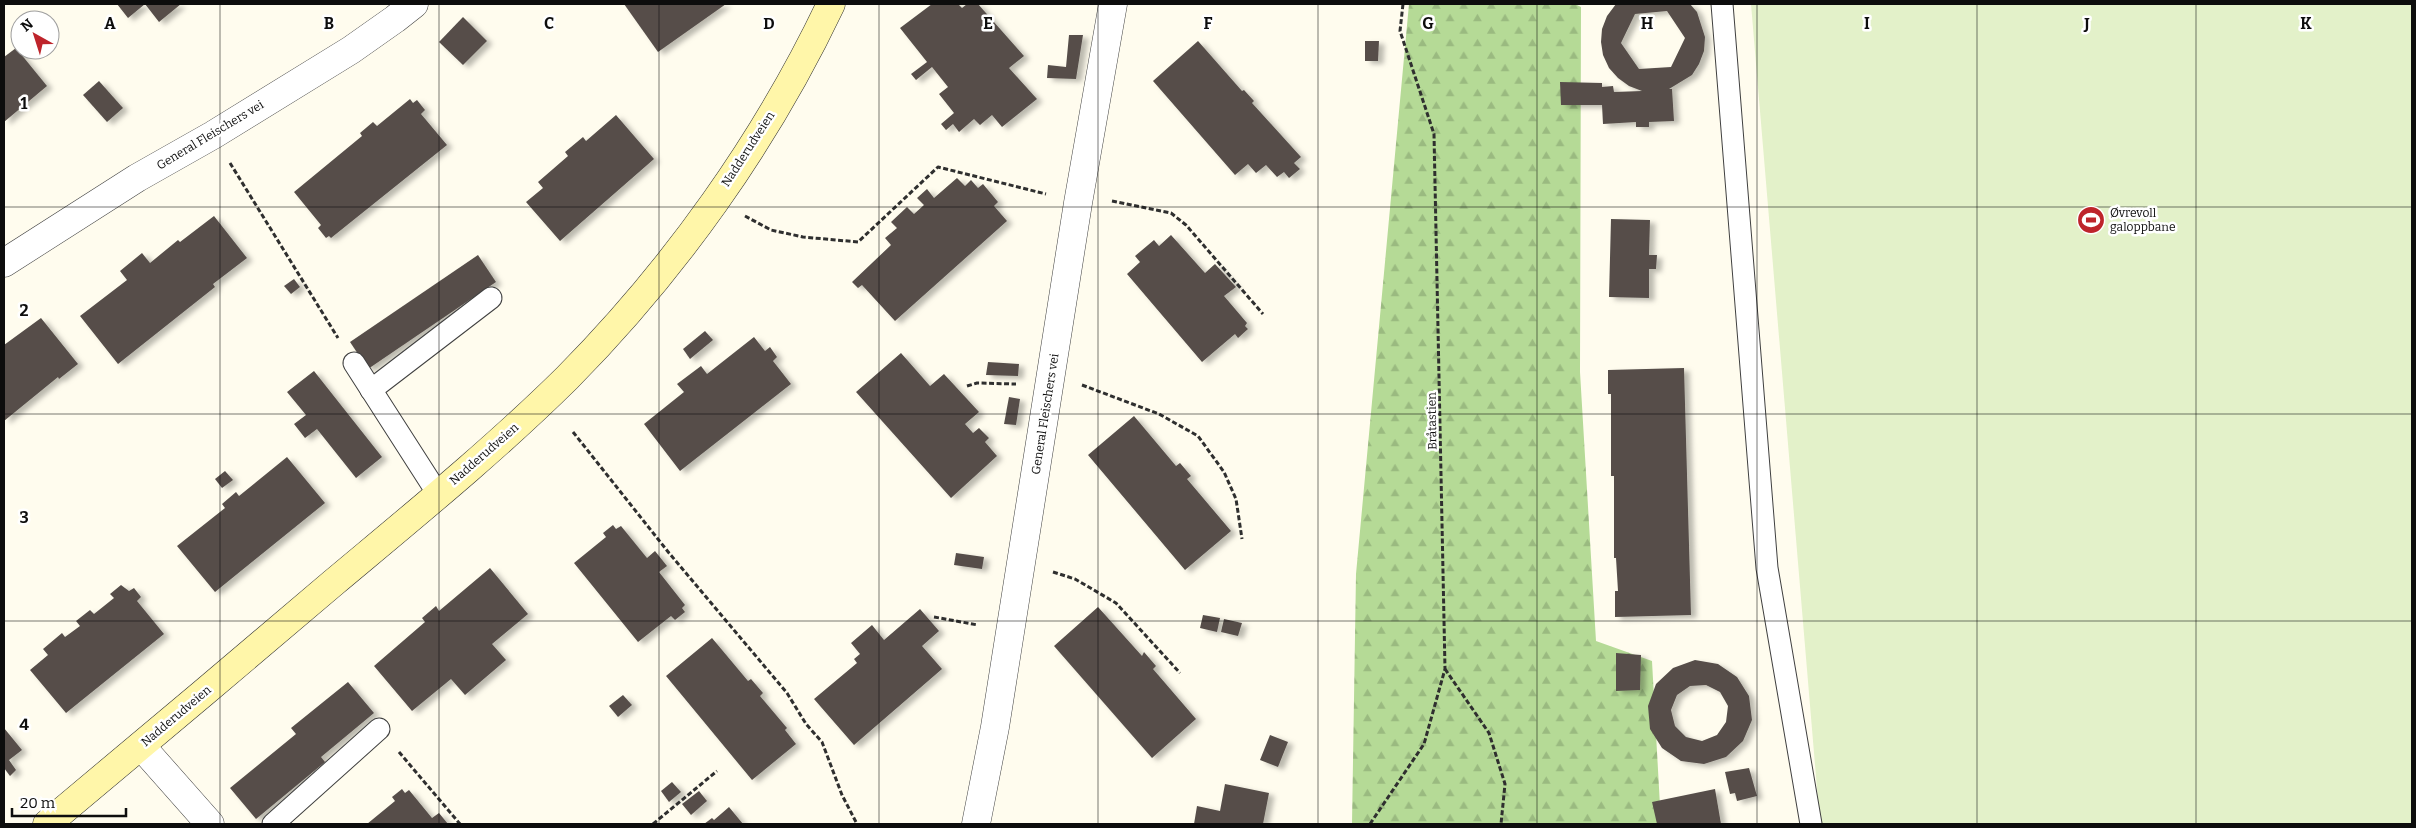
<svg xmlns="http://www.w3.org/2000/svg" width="2416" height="828" font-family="Bitter,serif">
<defs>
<pattern id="forest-firs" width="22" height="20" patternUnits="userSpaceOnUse" patternTransform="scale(1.25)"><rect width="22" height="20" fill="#b5da96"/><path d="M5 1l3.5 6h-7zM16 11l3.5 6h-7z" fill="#9aba80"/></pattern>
<filter id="shadow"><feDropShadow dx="5.5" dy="3" stdDeviation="2.5" flood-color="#0004"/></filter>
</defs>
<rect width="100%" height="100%" fill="#fffcee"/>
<polygon fill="url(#forest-firs)" points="1409,4 1575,4 1581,7 1580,372 1596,641 1652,661 1661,824 1352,824 1356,574"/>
<polygon fill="#e3f1c9" points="1751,4 2412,4 2412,824 1820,824"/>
<g fill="#564e4a" fill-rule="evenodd" filter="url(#shadow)">
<polygon points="117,4 181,4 159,22 145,4 128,18"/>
<polygon points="624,4 726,4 658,52"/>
<polygon points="932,4 958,4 962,8 967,4 978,4 1024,56 1009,68 1037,99 1002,127 992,115 980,125 974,119 959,132 953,124 946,130 941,124 954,113 939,94 948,87 932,67 916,80 911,74 927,62 900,28"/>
<path d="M 1616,4 L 1690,4 L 1697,12 L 1705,37 L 1704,51 L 1699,64 L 1692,75 L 1669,89 L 1672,89 L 1674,121 L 1649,122 L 1649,127 L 1636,127 L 1636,122 L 1603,124 L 1602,105 L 1561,105 L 1560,82 L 1602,83 L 1602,87 L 1613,86 L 1614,92 L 1642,91 L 1629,86 L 1618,78 L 1609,68 L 1603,55 L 1601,42 L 1602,29 L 1607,16 ZM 1667,11 L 1685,38 L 1671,67 L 1639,69 L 1621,43 L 1635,14 Z"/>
<polygon points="463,17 487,41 463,65 439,42"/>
<polygon points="1069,35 1083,35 1076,79 1047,78 1048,65 1066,67"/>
<polygon points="1198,41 1242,91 1244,90 1254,101 1252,103 1301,157 1294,163 1300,169 1289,178 1284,172 1277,177 1266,165 1256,173 1248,164 1235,175 1153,81"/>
<polygon points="1365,41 1379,41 1378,61 1365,61"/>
<polygon points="16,48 47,86 4,122 4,57"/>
<polygon points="99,81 123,108 107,122 83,95"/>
<polygon points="410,99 413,103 417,100 425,110 421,114 447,145 331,238 329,236 326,238 318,228 321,225 294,192 362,136 360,133 373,122 377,126"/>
<polygon points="616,115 654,159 560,241 526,202 543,188 538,182 568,156 565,152 583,137 586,141"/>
<polygon points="957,178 965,186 971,180 978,188 983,184 998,202 994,206 1007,221 895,321 862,285 858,288 852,282 891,245 885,238 897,228 891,222 907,207 914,214 924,205 917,198 927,189 934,198"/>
<polygon points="214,216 247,258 213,284 215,287 118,364 80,316 127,280 120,271 142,253 150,263 178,240 180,242"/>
<polygon points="1611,219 1650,220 1649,255 1657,255 1656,269 1649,269 1649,298 1609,297"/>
<polygon points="1171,235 1205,273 1215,264 1236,287 1224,296 1247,323 1245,326 1248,329 1238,338 1235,334 1202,362 1127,274 1140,262 1135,256 1154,240 1159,246"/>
<polygon points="478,255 496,282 368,369 350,342"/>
<polygon points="294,279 300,287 291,294 284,286"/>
<polygon points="41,318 78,364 59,379 58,377 4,421 4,345"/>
<polygon points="705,331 713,340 690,359 683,349"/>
<polygon points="754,337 765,351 770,347 777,357 773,361 791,384 680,471 644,424 684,392 677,384 701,366 707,374"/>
<polygon points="901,353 930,386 944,374 979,412 965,424 973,433 979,428 989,438 985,442 997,456 951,498 856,392"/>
<polygon points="988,362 1019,364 1018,376 986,375"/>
<polygon points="1684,368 1691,615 1615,617 1615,591 1618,591 1616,558 1614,558 1614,476 1611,476 1611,394 1608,394 1608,370"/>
<polygon points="314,371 382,457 356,478 317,429 305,438 294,424 306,415 287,392"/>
<polygon points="1009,397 1020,399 1016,425 1004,424"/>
<polygon points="1134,416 1176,466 1180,463 1191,476 1187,479 1231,531 1185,570 1088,455"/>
<polygon points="287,457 325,503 215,592 177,546 225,508 222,504 236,492 239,496"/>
<polygon points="225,471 233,480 222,488 215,479"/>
<polygon points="613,525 616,529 621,526 647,558 655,551 667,566 659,572 685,605 682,608 685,612 675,620 671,616 638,642 574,563 606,537 603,533"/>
<polygon points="956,553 984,557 982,569 954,565"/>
<polygon points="490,568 528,614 492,644 506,660 465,695 451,679 412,711 374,666 425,622 422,618 436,606 439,611"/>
<polygon points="121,585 129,591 134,588 141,597 137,601 164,634 66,713 30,670 48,655 43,649 62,633 65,637 80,626 76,621 90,610 94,614 114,598 110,594"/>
<polygon points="1098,607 1142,656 1144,652 1156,666 1153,669 1196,719 1152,758 1054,646"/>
<polygon points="920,609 939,631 922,646 942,669 854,745 814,699 857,663 854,659 860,654 851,643 872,625 884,640"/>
<polygon points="1203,615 1220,618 1217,632 1200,628"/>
<polygon points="1224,619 1242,623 1238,636 1221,632"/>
<polygon points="712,638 748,681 751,679 763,693 760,696 787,728 785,730 796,744 752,780 666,676"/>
<polygon points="1616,653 1641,655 1640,690 1616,691"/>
<path d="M 1695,660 L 1718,664 L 1737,677 L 1749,696 L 1752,720 L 1743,741 L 1726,757 L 1704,764 L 1681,761 L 1662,748 L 1650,729 L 1648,706 L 1656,684 L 1673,668 ZM 1706,685 L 1720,692 L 1728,706 L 1726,722 L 1717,735 L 1702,741 L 1686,737 L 1675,726 L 1671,710 L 1677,695 L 1690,686 Z"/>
<polygon points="348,682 374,713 321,757 325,762 256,819 230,788 296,734 291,728"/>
<polygon points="623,695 632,705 618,717 609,706"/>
<polygon points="4,728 22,750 9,760 16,770 10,776 4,768"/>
<polygon points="1270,735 1288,742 1278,767 1260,760"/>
<polygon points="1749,768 1757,796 1737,801 1735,793 1730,794 1725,772"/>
<polygon points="672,782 681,792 669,802 661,791"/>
<polygon points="1225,784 1269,793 1263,824 1194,824 1197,806 1220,811"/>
<polygon points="402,789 405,793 409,790 432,818 439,813 448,824 367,824 395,801 392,797"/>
<polygon points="1715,789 1721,824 1657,824 1652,802"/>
<polygon points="699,791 707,801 691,815 682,804"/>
<polygon points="729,807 743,824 704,824 712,818 714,820"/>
</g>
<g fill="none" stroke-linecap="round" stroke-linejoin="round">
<g stroke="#404040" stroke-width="23">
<g id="service">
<polyline points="1722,4 1767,568 1811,824"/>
<polyline points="354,363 438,494"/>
<polyline points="371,390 491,298"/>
<polyline points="273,824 379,729"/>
</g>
</g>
<g stroke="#404040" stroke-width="29">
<g id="minor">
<polyline points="4,263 137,178 213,135 351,50 395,19 414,4"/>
<polyline points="141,746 210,824"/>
<polyline points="976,824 995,727 1078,203 1113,4"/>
</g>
</g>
<g stroke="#2f2f2f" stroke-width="29">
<path id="secondary" d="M 47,824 C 143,744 238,664 333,583 C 413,516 493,451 567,378 C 674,270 766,141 831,4"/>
</g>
<g stroke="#2f2f2f" stroke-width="3" stroke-dasharray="5 2.5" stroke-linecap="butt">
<polyline points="230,163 338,338"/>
<polyline points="1112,201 1171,213 1186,225 1263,314"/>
<polyline points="745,216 771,230 803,237 858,242 938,167 1046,194"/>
<polyline points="1082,385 1159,414 1198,436 1224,472 1236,499 1242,539"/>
<polyline points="967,386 977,383 1016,384"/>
<polyline points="573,432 669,553 787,693 806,724 822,742 842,795 857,824"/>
<polyline points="1053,572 1075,579 1116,603 1180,673"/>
<polyline points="934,617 978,625"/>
<polyline points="1445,669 1489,733 1505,784 1501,824"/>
<polyline points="399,752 460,824"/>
<polyline points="653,824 717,771"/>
<polyline points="1370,824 1424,744 1445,669 1434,134 1400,31 1403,4"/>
</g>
<use href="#service" stroke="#fff" stroke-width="21"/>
<use href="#minor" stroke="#fff" stroke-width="28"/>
<use href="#secondary" stroke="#fff6a9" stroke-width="28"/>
</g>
<path fill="none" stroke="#0d0d0d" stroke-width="1" stroke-opacity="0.55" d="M 220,4 L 220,824M 439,4 L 439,824M 659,4 L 659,824M 879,4 L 879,824M 1098,4 L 1098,824M 1318,4 L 1318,824M 1537,4 L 1537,824M 1757,4 L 1757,824M 1977,4 L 1977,824M 2196,4 L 2196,824M 4,207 L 2412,207M 4,414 L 2412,414M 4,621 L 2412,621"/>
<defs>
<g id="stadium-disc" transform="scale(1.4375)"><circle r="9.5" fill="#be242b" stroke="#fff"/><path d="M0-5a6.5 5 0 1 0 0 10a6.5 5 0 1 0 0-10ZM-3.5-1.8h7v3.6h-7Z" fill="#fff"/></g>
</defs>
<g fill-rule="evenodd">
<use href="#stadium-disc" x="2091" y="220"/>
</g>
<g text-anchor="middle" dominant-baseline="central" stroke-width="5" stroke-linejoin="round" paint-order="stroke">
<g font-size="12" fill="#0d0d0d" stroke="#fff">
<text transform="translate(210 135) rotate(-31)">General Fleischers vei</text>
<text transform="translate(748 149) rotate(-57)">Nadderudveien</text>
<text transform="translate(1045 414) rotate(-81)">General Fleischers vei</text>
<text transform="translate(1432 421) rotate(-91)">Bråtastien</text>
<text transform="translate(484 454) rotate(-41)">Nadderudveien</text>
<text transform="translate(176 716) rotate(-40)">Nadderudveien</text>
</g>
<g font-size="12" fill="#0d0d0d" stroke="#fff" text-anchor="start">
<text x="2110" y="213">Øvrevoll<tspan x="2110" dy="14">galoppbane</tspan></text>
</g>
</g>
<g font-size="16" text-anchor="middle" font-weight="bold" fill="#0d0d0d" stroke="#fff" stroke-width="5" stroke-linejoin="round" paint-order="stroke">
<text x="110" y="29">A</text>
<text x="329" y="29">B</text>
<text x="549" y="29">C</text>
<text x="769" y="29">D</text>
<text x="988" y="29">E</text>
<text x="1208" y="29">F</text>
<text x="1428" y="29">G</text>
<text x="1647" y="29">H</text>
<text x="1867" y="29">I</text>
<text x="2087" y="29">J</text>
<text x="2306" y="29">K</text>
<text x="24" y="109">1</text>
<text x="24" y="316">2</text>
<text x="24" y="523">3</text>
<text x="24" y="730">4</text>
</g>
<rect width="2416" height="828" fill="none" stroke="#0d0d0d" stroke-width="10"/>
<g transform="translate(35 35) rotate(321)"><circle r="24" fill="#ffffff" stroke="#9e9e9e"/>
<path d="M0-4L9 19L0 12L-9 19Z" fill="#be242b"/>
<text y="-8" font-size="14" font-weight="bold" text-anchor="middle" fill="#0d0d0d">N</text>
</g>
<path d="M12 808v8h114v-8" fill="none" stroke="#0d0d0d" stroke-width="2.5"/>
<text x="20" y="808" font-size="15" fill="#0d0d0d" stroke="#ffffff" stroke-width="4" paint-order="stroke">20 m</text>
</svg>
